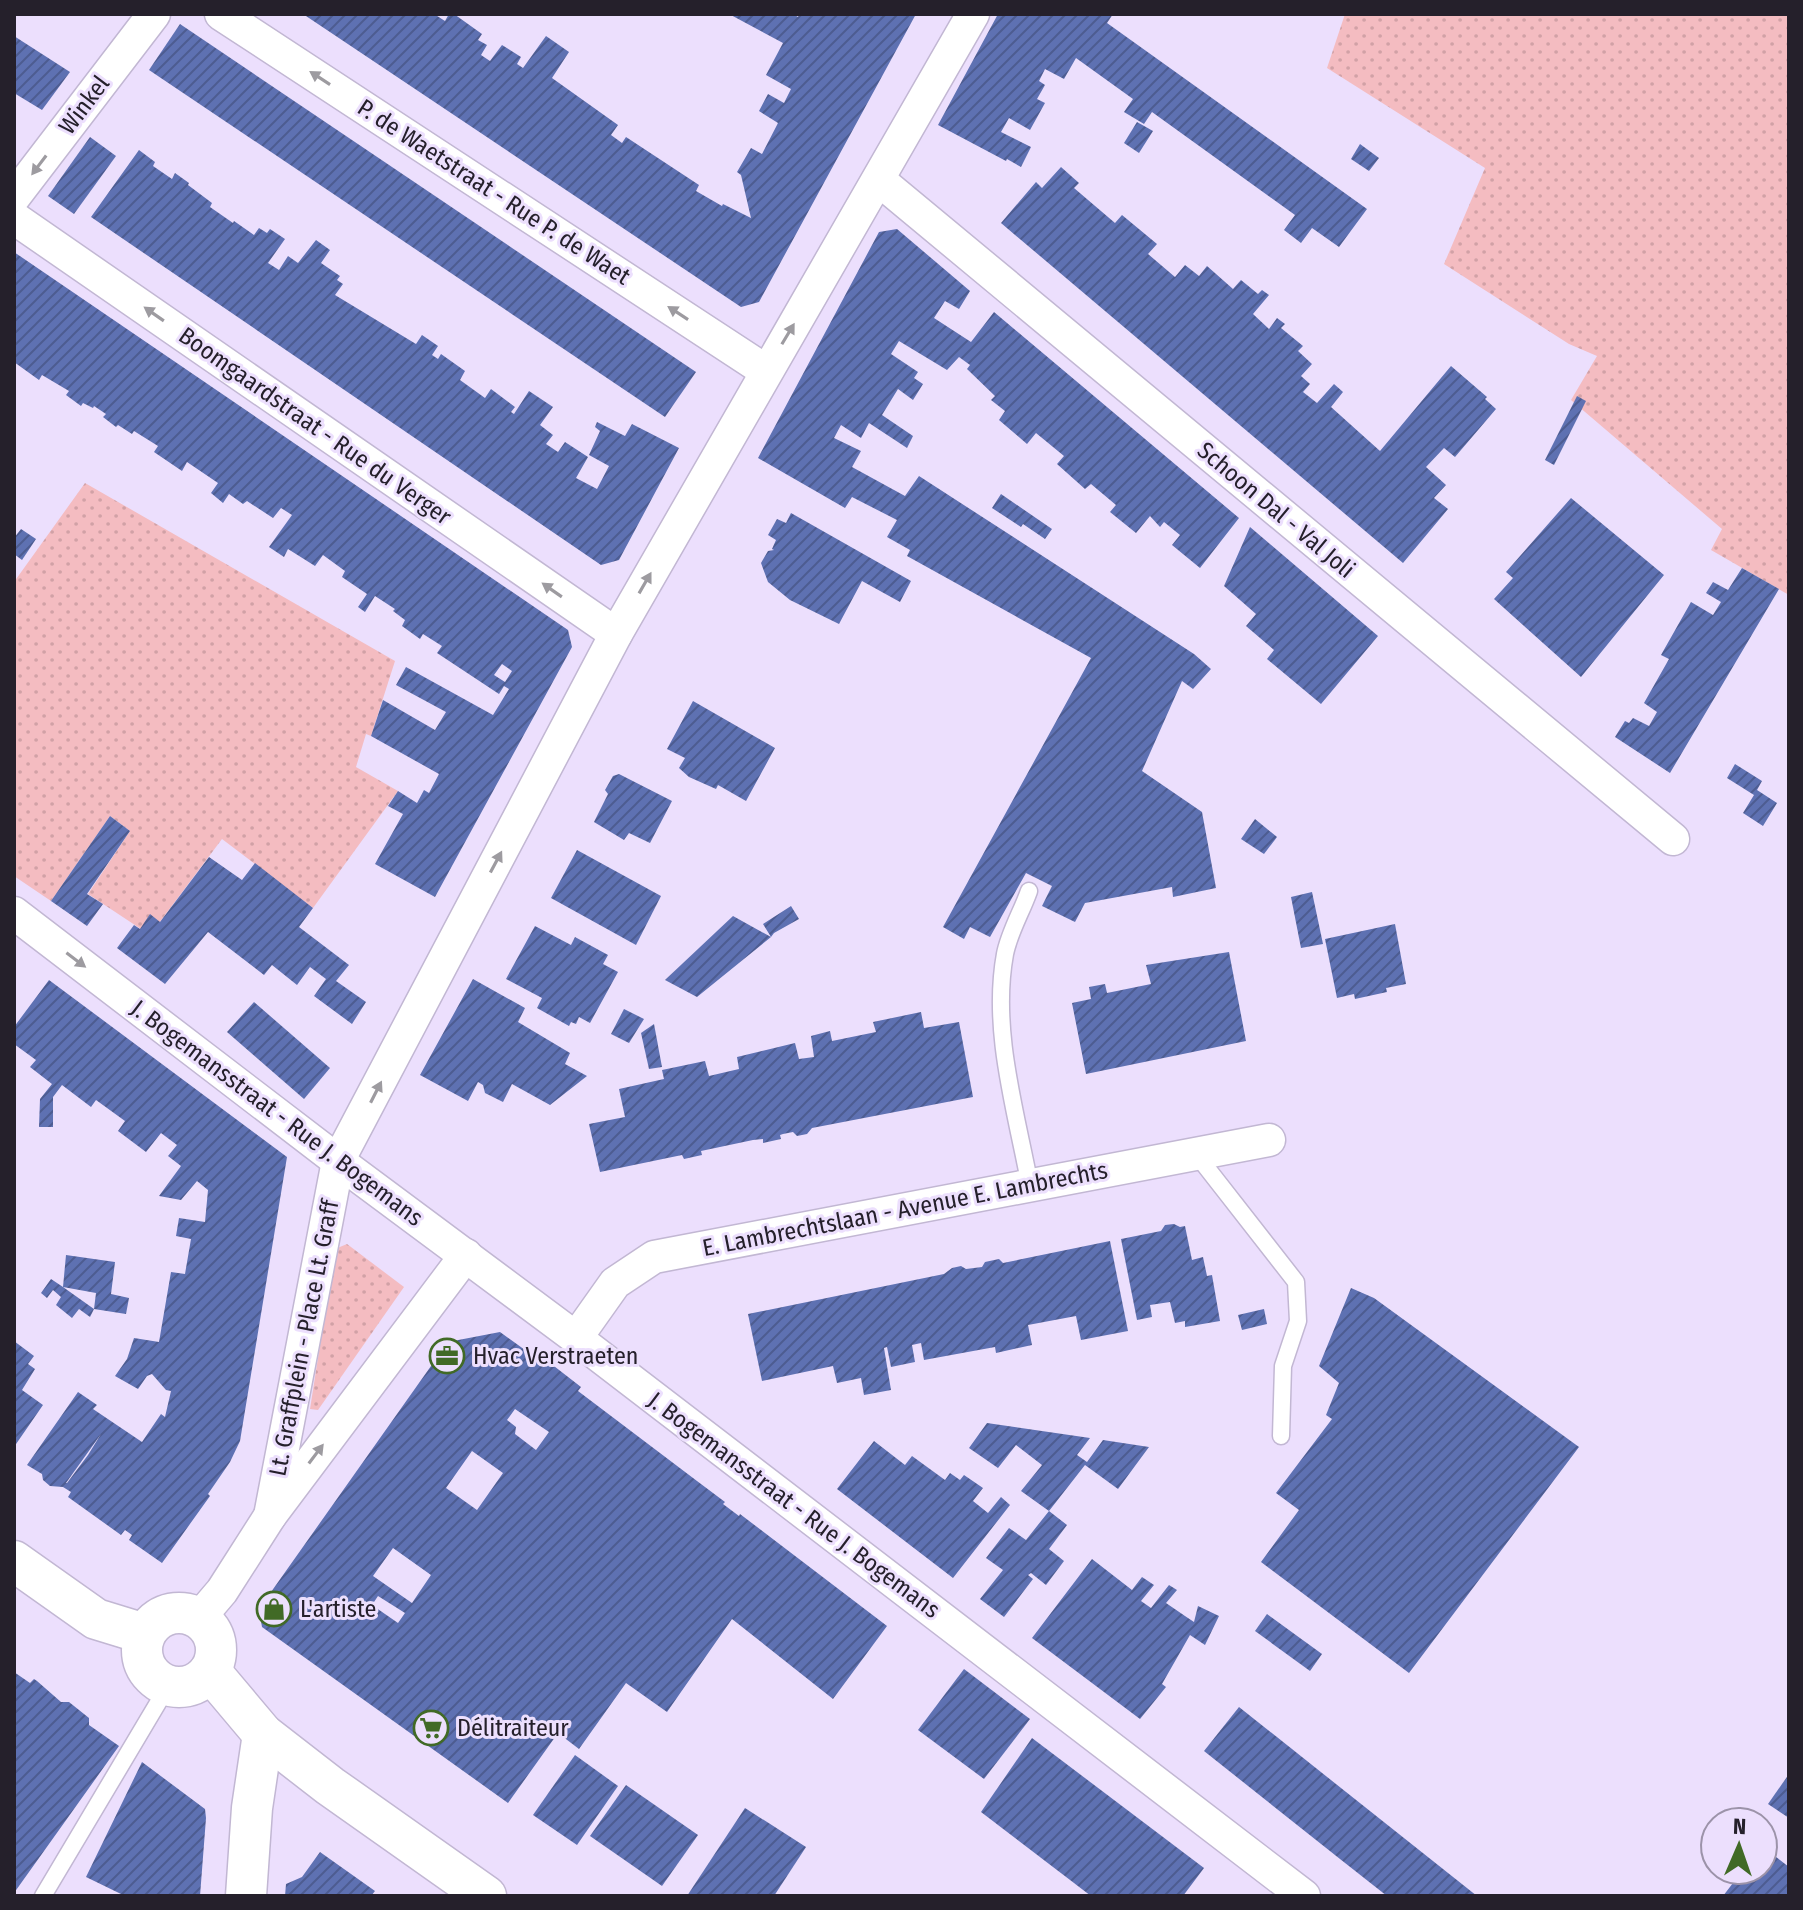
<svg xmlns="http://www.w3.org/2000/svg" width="1803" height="1910" font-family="'Fira Sans Condensed',sans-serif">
<defs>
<pattern id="grass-dots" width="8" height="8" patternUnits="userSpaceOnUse" patternTransform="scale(2)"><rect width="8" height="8" fill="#f4bcc1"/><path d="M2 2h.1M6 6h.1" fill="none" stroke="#d1a1a6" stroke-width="1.8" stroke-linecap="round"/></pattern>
<pattern id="building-hatch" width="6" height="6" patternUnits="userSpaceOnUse" patternTransform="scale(2)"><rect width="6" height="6" fill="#5e71b2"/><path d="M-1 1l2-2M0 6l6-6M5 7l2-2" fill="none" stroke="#4d5c91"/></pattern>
</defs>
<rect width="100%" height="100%" fill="#ecdffd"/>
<g fill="url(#grass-dots)">
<polygon points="1345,14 1789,14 1789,595 1711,550 1722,529 1571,400 1597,356 1569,344 1444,264 1485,168 1327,68"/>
<polygon points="85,483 395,661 371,736 366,734 356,767 398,791 313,908 222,839 150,935 88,894 130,831 110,816 51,901 14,876 14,582"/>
<polygon points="347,1244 404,1287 318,1410 310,1409 335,1249"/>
</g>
<g fill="url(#building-hatch)" fill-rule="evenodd">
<polygon points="303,14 434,14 445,21 449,14 454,14 482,34 478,40 487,45 481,55 490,61 502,45 521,57 517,64 523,68 546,36 569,52 552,78 618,125 611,135 622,143 626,137 699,185 696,191 722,206 723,204 751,218 741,175 737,172 751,148 762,154 778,123 759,111 768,94 784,103 791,89 766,75 783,43 729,14 793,14 798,17 799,14 916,14 759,302 741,307"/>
<polygon points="998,14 1113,14 1107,23 1367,209 1339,247 1312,228 1301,243 1284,230 1295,215 1152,112 1144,124 1124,112 1133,99 1076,58 1064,79 1045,69 1039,81 1045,85 1037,99 1045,103 1030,130 1009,118 1001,132 1031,147 1021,167 1007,159 1006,161 938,125"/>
<polygon points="180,24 696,372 665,417 149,70"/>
<polygon points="14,36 70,72 42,110 14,93"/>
<polygon points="1137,122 1153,131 1139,153 1124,143"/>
<polygon points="90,137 116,156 74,214 48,196"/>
<polygon points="1360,144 1379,158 1369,171 1351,159"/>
<polygon points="139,150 155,162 153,166 172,179 175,173 189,183 188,185 212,203 210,207 233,223 234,221 254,235 259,228 267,233 270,229 285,239 268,263 279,270 288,256 298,263 316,240 330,250 321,263 340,276 337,280 343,284 335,295 416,344 422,335 438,346 432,355 438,359 441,354 465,371 460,380 485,398 491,389 515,407 511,412 514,414 529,391 553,407 540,425 553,435 546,444 558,452 565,442 588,457 576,478 597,489 609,466 589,455 600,431 595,427 597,422 625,436 632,424 679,448 619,560 601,565 91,217"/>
<polygon points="1061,167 1079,183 1074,188 1115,223 1122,215 1157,244 1148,254 1175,277 1185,265 1199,276 1207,266 1233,289 1241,280 1258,294 1262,290 1269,295 1253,314 1269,329 1277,318 1285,324 1281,328 1303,346 1298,351 1312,364 1301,376 1310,384 1303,392 1317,403 1334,384 1343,392 1331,407 1380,451 1451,366 1487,397 1485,399 1496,409 1455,457 1444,448 1426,467 1446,485 1434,498 1448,509 1403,563 1001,223 1036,182 1042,188"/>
<polygon points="897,229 970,291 959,309 945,301 934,318 971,342 994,312 1239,518 1200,568 1172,545 1180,535 1164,522 1160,527 1150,516 1136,533 1110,512 1116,505 1091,484 1085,489 1057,464 1064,456 1036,433 1027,444 999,420 1005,411 991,400 995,396 967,369 970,365 959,357 947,370 899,341 891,354 918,372 914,378 923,384 913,400 898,389 882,415 913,436 907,448 869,423 861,438 841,425 834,438 861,451 852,467 905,496 919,476 1194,654 1211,669 1193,689 1182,681 1142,771 1202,812 1216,888 1173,897 1172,887 1085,903 1075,922 1042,906 1052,886 1026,873 990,937 970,927 964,939 943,927 1091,658 907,556 910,550 887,537 897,520 852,497 845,508 758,458 879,232"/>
<path d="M 14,252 L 568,630 L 572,647 L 435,897 L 375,864 L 403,814 L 388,806 L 398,791 L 417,803 L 424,790 L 429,793 L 439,774 L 371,736 L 383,700 L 435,730 L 446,712 L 396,685 L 406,667 L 493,715 L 509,689 L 504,686 L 499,694 L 437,653 L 442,646 L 423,634 L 420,639 L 402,626 L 405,620 L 393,611 L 395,609 L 375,596 L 365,612 L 358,607 L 367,594 L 342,577 L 345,571 L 323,555 L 315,566 L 288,549 L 284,557 L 269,547 L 292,515 L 281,508 L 273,518 L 247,501 L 243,504 L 229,494 L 223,503 L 211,493 L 218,483 L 187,462 L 182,471 L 154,452 L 158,446 L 134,431 L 132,434 L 118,425 L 116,427 L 103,417 L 106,414 L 94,406 L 93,408 L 83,403 L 81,406 L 66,395 L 69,391 L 42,375 L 39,380 L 14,362 L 16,329 L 14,327 ZM 502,664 L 512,671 L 505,682 L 494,675 Z"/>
<polygon points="1577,396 1586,401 1554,465 1545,460"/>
<polygon points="1001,494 1052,529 1045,539 1023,524 1021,527 992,508"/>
<polygon points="1571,498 1664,575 1581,677 1494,599 1513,578 1506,572"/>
<polygon points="791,513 911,581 900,602 862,581 839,624 790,600 768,582 761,563 768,551 774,550 772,549 776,540 768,535 777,519 786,523"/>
<polygon points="1250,527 1378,636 1321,704 1267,659 1274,650 1246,626 1256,614 1224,586"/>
<polygon points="21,529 36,539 22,560 14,554 14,538"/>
<polygon points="1742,568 1779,589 1670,773 1615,737 1625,721 1629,723 1633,718 1649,726 1657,712 1644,703 1669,659 1661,655 1691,602 1713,615 1721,602 1706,593 1713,582 1728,590"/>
<polygon points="693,701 775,748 746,801 718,785 716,789 689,777 679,768 685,758 667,749"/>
<polygon points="1735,764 1762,781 1757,790 1777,803 1763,826 1743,813 1754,795 1727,778"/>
<polygon points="619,774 672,801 650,843 629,833 624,840 594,822 608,794 605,790 613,776"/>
<polygon points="110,816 130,831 87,894 103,904 87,926 51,901"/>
<polygon points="1255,819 1277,837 1264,854 1241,839"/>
<polygon points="577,850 661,896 636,945 551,898"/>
<polygon points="209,857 242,880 255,863 313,908 299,927 349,965 336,981 366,1002 352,1024 314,996 326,979 310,967 297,985 272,965 264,975 208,932 165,984 117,948 134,925 140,929 150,914 160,922"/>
<polygon points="1312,892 1323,944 1301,948 1291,897"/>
<polygon points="791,906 799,919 774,933 771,937 697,997 665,980 733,916 771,937 763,924"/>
<polygon points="1395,924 1406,984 1386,988 1387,992 1355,999 1354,994 1337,998 1325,939"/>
<polygon points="535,926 571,945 575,937 608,955 603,964 618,972 590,1023 579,1017 576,1024 571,1022 569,1026 537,1008 542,998 506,979"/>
<polygon points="1229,952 1246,1041 1086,1074 1072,1003 1091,999 1089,987 1105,984 1107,993 1151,984 1146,965"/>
<polygon points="473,979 525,1008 518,1022 570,1053 565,1064 587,1076 550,1105 512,1084 503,1102 485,1093 483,1085 478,1082 468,1101 420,1075"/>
<path d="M 49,980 L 287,1157 L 240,1441 L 230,1462 L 208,1494 L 210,1496 L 162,1563 L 129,1540 L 132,1535 L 125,1530 L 121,1535 L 68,1497 L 71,1492 L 63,1487 L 50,1486 L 43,1480 L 42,1474 L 27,1465 L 78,1392 L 97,1405 L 93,1409 L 142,1442 L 161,1414 L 165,1417 L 171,1391 L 166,1390 L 152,1374 L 147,1376 L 138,1389 L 115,1376 L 127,1359 L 134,1338 L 159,1342 L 171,1272 L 185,1274 L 191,1239 L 176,1236 L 179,1218 L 205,1222 L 208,1190 L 197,1181 L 181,1200 L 159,1196 L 181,1166 L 168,1156 L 177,1145 L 161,1133 L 146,1152 L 118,1131 L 125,1121 L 96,1100 L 91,1107 L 62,1085 L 53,1097 L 53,1127 L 39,1127 L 40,1099 L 52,1084 L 30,1067 L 36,1060 L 14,1044 L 14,1027 ZM 101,1434 L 88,1455 L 67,1483 L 66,1483 Z"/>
<polygon points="254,1002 330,1068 304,1099 227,1032"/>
<polygon points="624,1009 644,1019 629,1043 611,1034"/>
<polygon points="921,1012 924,1028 959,1022 973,1097 812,1128 807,1134 797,1136 793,1132 783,1134 780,1135 781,1139 763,1143 763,1139 753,1140 701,1151 702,1155 684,1159 682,1155 600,1172 589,1124 625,1117 619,1089 664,1079 662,1070 705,1061 709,1076 739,1069 737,1057 795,1043 799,1059 814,1057 811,1036 830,1031 832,1041 876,1032 873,1022"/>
<polygon points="654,1024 662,1067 649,1069 641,1033"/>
<polygon points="1174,1224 1180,1227 1185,1226 1192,1260 1203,1257 1207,1276 1212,1275 1220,1321 1185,1327 1185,1321 1175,1323 1170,1302 1150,1305 1152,1317 1137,1320 1121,1239 1161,1231 1165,1225"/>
<polygon points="1110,1241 1128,1331 1081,1340 1076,1316 1028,1325 1032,1345 996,1353 995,1347 924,1360 921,1343 912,1345 915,1362 891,1367 887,1347 884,1348 891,1390 864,1395 861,1378 837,1383 833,1366 762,1381 748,1314 944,1274 952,1268 961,1266 966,1269 982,1267 985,1262 999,1259 1003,1263"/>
<polygon points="66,1255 115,1262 111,1294 129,1298 126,1314 94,1309 96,1293 63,1287 94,1309 90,1317 79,1309 72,1318 56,1305 61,1297 53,1290 47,1298 41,1293 51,1279 63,1287"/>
<polygon points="1351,1288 1374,1298 1579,1447 1409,1673 1261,1562 1299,1510 1276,1493 1332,1419 1326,1415 1339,1383 1319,1366"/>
<polygon points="1264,1309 1267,1324 1242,1330 1238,1315"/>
<path d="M 500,1332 L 532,1355 L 532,1349 L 581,1387 L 578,1391 L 697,1481 L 725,1502 L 723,1504 L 739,1516 L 740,1514 L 887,1626 L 833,1699 L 732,1619 L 667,1712 L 626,1683 L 579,1749 L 558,1733 L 508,1803 L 262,1627 L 259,1609 L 448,1342 ZM 515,1409 L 549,1432 L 536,1450 L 515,1434 L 516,1427 L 507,1420 ZM 472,1451 L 503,1473 L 477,1510 L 446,1488 ZM 393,1548 L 431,1575 L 412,1603 L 373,1576 ZM 378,1596 L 405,1613 L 398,1623 L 372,1605 Z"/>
<polygon points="14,1341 34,1356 28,1364 35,1369 22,1390 43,1405 14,1447"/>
<polygon points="987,1423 1090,1438 1077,1455 1087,1462 1103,1440 1149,1447 1118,1489 1085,1465 1049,1511 1021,1491 1042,1465 1016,1445 998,1468 969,1448"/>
<polygon points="874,1441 905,1465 912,1456 945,1480 950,1473 960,1480 964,1475 983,1488 973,1501 988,1513 1001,1497 1010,1505 953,1578 837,1489"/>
<polygon points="1049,1511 1067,1525 1049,1549 1064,1561 1046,1585 1031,1573 1028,1575 1033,1579 1004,1617 980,1599 1003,1570 986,1558 1009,1528 1026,1540"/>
<polygon points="1092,1559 1132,1590 1142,1577 1154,1585 1141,1601 1151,1608 1169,1585 1177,1590 1166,1603 1185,1616 1194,1622 1198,1606 1219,1616 1205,1645 1190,1635 1162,1684 1166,1687 1140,1719 1032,1638"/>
<polygon points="1267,1614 1322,1654 1310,1671 1255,1631"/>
<polygon points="964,1669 1030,1719 984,1779 918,1730"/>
<polygon points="14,1672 30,1683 34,1679 37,1681 61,1702 69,1702 89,1718 89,1725 119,1746 14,1893"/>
<polygon points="1239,1707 1477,1896 1387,1896 1340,1859 1204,1751"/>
<polygon points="1032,1738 1204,1868 1183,1896 1091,1896 981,1812"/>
<polygon points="575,1755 618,1786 577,1845 533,1815"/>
<polygon points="142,1762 205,1809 206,1818 200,1896 121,1896 121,1894 86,1877"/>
<polygon points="1789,1774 1789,1818 1768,1804"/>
<polygon points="626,1785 698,1835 662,1886 590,1836"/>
<polygon points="745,1808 806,1847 774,1896 687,1896"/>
<polygon points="1763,1847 1789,1867 1789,1896 1723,1896 1743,1870 1763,1870"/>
<polygon points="320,1852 375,1891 371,1896 285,1896 286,1884 302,1877"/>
</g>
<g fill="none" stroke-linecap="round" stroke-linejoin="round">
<g stroke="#c2b7d3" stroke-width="19">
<g id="service">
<path d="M 1029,891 C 1022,911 1009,933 1005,954 C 991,1030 1016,1111 1030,1186"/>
<polyline points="1196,1154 1296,1282 1298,1321 1283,1366 1281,1436"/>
<polyline points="43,1896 168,1686"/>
</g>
</g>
<g stroke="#c2b7d3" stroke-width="35">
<g id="minor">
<polyline points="221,14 766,371"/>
<polyline points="879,180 1673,839"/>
<polyline points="14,197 154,14"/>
<polyline points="14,218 616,634"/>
<polyline points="14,913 338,1161 576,1338 1304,1896"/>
<polyline points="576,1338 615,1283 654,1257 1269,1140"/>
<polyline points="270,1516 338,1161 616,634 973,14"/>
<polyline points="199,1618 222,1591 270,1516 466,1255"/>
</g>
</g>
<g stroke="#c2b7d3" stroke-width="43">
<g id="tertiary">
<polyline points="14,1561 96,1619 145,1634"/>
<circle cx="179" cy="1650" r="37"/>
<polyline points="210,1671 263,1734 330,1786 486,1896"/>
<polyline points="246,1896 252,1808 263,1734"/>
</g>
</g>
<use href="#service" stroke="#fff" stroke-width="16"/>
<use href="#minor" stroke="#fff" stroke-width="32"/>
<use href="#tertiary" stroke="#fff" stroke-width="40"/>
</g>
<defs><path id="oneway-solid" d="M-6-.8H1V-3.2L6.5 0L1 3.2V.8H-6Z" transform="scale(2)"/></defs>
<g fill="#9d9ba0">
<use href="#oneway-solid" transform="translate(320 78) rotate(-147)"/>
<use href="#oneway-solid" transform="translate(39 165) rotate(127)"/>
<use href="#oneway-solid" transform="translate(678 313) rotate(-147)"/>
<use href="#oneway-solid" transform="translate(154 314) rotate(-145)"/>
<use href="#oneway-solid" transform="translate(788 334) rotate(-59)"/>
<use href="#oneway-solid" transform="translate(645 583) rotate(-60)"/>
<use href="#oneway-solid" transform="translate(552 590) rotate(-145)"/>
<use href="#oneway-solid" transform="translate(496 862) rotate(-62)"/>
<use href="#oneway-solid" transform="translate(76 960) rotate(37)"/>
<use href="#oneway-solid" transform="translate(376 1092) rotate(-63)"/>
<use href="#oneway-solid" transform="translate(316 1454) rotate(-53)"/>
</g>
<defs>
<g id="office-ring" transform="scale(1.8)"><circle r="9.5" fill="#ecdffd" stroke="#416a26" stroke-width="1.5"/><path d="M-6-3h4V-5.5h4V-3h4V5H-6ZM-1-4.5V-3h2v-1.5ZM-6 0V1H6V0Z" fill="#416a26"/></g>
<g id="shop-ring" transform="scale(1.8)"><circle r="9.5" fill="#ecdffd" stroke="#416a26" stroke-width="1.5"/><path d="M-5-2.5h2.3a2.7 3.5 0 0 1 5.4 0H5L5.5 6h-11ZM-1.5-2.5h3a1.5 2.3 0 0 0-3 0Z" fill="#416a26"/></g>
<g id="supermarket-ring" transform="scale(1.8)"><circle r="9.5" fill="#ecdffd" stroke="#416a26" stroke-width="1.5"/><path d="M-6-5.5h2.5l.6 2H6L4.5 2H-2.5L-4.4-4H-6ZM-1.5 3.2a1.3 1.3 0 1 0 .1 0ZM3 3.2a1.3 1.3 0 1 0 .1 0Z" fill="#416a26"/></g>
</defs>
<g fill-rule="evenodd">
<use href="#office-ring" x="447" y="1356"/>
<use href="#shop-ring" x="274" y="1609"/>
<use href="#supermarket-ring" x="431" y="1728"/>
</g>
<g text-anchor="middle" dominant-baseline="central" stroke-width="6" stroke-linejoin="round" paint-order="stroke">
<g font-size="24" fill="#25202b" stroke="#ecdffd">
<text transform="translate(84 105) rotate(-53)">Winkel</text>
<text transform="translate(494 192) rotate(33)">P. de Waetstraat - Rue P. de Waet</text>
<text transform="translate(315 426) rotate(35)">Boomgaardstraat - Rue du Verger</text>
<text transform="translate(1276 510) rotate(40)">Schoon Dal - Val Joli</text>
<text transform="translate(277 1113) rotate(37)">J. Bogemansstraat - Rue J. Bogemans</text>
<text transform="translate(905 1209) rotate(-11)">E. Lambrechtslaan - Avenue E. Lambrechts</text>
<text transform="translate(304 1338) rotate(-79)">Lt. Graffplein - Place Lt. Graff</text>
<text transform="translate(794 1505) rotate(37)">J. Bogemansstraat - Rue J. Bogemans</text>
</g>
<g font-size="24" fill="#25202b" stroke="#ecdffd" text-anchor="start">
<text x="473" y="1356">Hvac Verstraeten</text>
<text x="300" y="1609">L'artiste</text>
<text x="457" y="1728">Délitraiteur</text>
</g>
</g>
<rect width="1803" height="1910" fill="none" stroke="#25202b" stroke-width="32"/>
<g transform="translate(1739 1846) rotate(2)"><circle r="38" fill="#ecdffd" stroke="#9c93a9" stroke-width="2"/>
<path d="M0-6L14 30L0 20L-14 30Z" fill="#416a26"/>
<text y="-12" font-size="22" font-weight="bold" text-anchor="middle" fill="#25202b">N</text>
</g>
</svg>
